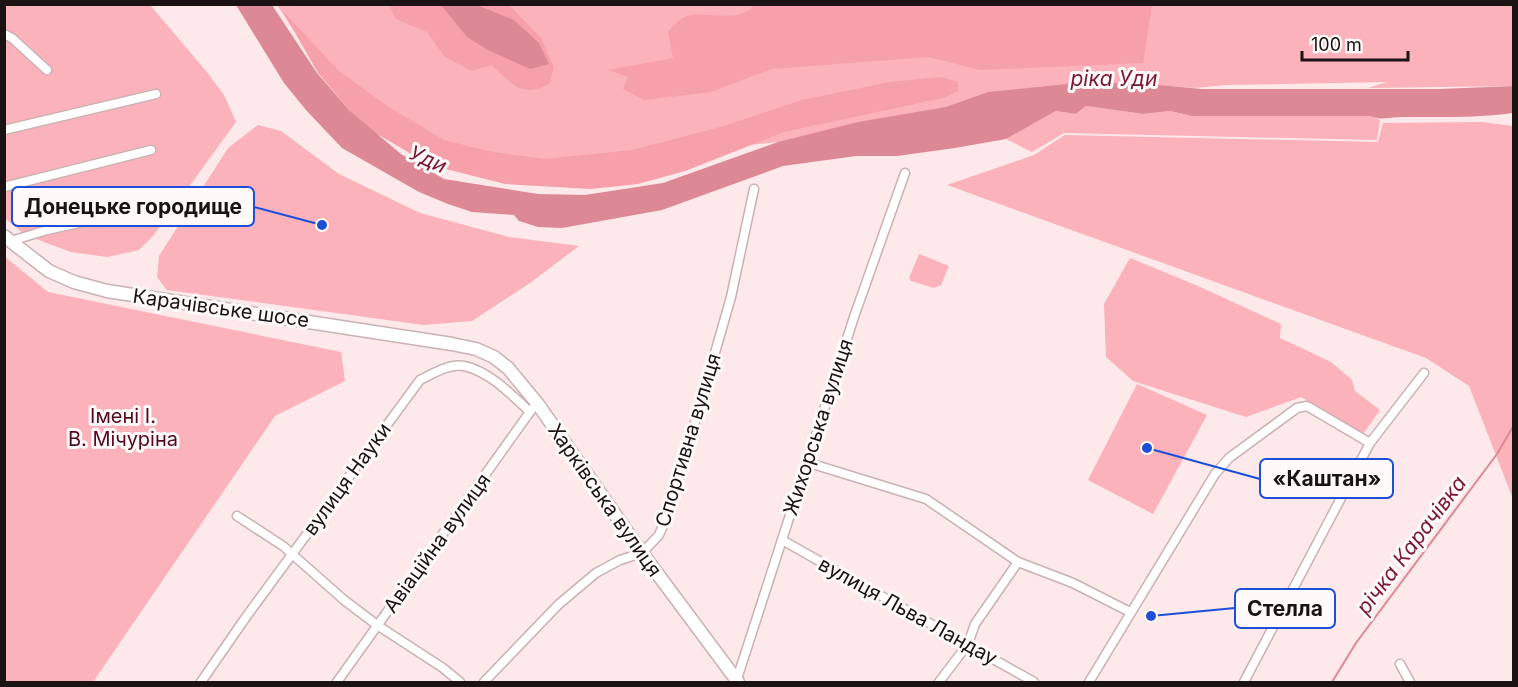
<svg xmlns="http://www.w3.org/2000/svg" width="1518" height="687" font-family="Inter,sans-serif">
<rect width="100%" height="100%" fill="#fde8ea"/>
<g fill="#fbb2bb">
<polygon points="4,5 150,5 206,71 224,95 236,122 153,236 139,250 107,257 71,252 44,242 24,234 5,218"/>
<polygon points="277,5 1513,5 1513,86 1368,88 1387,82 1227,85 1194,88 1130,83 936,109 778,142 539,167 422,137 321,72"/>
<polygon points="1086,106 1143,114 1170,111 1192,116 1370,116 1380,120 1377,140 1064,133 1032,152 1006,139 1056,111 1076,114"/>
<polygon points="1481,122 1513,126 1513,499 1469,386 1426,358 947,185 1034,155 1065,135 1378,142 1383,123"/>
<polygon points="258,125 281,131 339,174 420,213 509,237 579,246 530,283 472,321 424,325 167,290 157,277 159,256 228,148"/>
<polygon points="919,254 949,266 941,285 934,288 911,281 909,278"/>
<polygon points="4,256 48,292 341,352 345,381 275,416 93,682 5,682"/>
<polygon points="1130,258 1198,286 1281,324 1280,338 1331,362 1352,380 1355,391 1380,410 1363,434 1301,397 1246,417 1133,381 1106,357 1104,304"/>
<polygon points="1137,384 1207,415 1153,514 1088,480"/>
</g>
<g fill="#f6a0ab">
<path d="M 389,5 L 509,5 L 541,38 L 554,68 L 549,84 C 521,99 511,83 492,65 L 471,71 L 444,56 L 427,32 L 396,19 Z"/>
<path d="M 754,5 L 754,4 L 1152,5 L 1143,63 L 980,70 L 929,57 L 771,69 L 711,92 L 644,100 L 623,89 L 628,77 L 608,70 L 673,58 L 668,31 C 673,27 680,18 687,16 C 708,10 738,25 754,5 Z"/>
<polygon points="282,10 340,72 389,107 444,140 493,152 545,159 632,150 724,126 802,100 890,82 941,77 958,82 958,91 943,98 784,132 685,171 638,184 591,189 505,184 430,165 372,131 350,111 318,73"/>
</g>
<g fill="#dd8995">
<path d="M 236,5 L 272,5 L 317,73 L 350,111 L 401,154 L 444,179 L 538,194 L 585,195 L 663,183 L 778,142 L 858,122 L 946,107 L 988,92 L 1086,82 L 1149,84 L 1202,89 L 1439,89 L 1513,86 L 1513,113 C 1477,118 1439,117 1402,117 C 1389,117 1382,121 1370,116 L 1192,116 L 1170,111 L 1143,114 L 1086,106 L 1076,114 L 1056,111 L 1006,139 L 955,148 L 897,156 L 856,156 L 783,166 L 662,210 L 562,228 L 538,227 L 519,221 L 514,215 L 472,212 L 448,204 L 419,192 L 342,148 L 306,110 L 284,83 Z"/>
<polygon points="441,5 477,5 514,20 539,43 549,64 530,69 488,50 467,37"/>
</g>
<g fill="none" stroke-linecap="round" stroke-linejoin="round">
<polyline stroke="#dd8995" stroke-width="2" points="1332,682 1356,643 1497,454 1514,425"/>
<g stroke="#cab1b4" stroke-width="11">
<g id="minor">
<polyline points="4,34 12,38 47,70"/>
<polyline points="4,130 156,94"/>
<polyline points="4,187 151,150"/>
<polyline points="11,241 47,230 141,209"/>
<polyline points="806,462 926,499 1018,562 1073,583 1130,612"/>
<polyline points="237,516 283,546 344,600 377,625 443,668 460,682"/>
<polyline points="782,540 1034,682"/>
<polyline points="1400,664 1410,682"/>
<path d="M 201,682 L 246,617 L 420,380 C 432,374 450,363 464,366 C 489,371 512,395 530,412"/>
<polyline points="337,682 532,409"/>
<polyline points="484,682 559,604 596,573 620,560 642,553 659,535 671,506 731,297 754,189"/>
<polyline points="736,682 854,317 905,173"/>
<polyline points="939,682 968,644 975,624 1018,562"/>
<polyline points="1089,682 1215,474 1229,458 1297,408 1307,406 1370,443"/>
<polyline points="1244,682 1370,443 1424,373"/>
</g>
</g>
<g stroke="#cab1b4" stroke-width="15">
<polyline id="secondary" points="4,236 49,271 74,282 107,291 452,344 476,349 494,357 508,368 537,403 642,553 738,682"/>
</g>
<use href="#minor" stroke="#fff" stroke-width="8"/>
<use href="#secondary" stroke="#fff" stroke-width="12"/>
</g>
<g text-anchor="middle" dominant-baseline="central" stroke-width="6" stroke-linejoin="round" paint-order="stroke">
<g font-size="20" fill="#1a1213" stroke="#fffafa">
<text transform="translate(221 308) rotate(8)">Карачівське шосе</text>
<text transform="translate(818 427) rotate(-72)">Жихорська вулиця</text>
<text transform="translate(688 440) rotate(-73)">Спортивна вулиця</text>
<text transform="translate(347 479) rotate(-54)">вулиця Науки</text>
<text transform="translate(605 500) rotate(55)">Харківська вулиця</text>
<text transform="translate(437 543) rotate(-54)">Авіаційна вулиця</text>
<text transform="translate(908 611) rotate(29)">вулиця Льва Ландау</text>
</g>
<g font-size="20" fill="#54081f" stroke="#fffafa">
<text x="123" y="416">Імені І.<tspan x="123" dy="23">В. Мічуріна</tspan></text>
</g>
<g font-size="21" font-style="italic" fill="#7a1732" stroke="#fffafa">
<text x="1114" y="78">ріка Уди</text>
<text transform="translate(428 159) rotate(24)">Уди</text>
<text transform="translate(1411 545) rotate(-53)">річка Карачівка</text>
</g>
</g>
<path fill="none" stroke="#1d4ed8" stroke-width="2" d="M322 225L254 207M1147 448L1260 479M1151 616L1235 608"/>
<g fill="#1d4ed8" stroke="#fffafa" stroke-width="2">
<circle cx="322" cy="225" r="6"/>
<circle cx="1147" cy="448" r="6"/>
<circle cx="1151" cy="616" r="6"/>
</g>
<g fill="#fffafa" stroke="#1d4ed8" stroke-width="2">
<rect x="12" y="187" width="242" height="39" rx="6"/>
<rect x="1260" y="459" width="133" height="39" rx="6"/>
<rect x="1235" y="589" width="100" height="39" rx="6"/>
</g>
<g font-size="21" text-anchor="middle" font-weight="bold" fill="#1a1213">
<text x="133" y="214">Донецьке городище</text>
<text x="1327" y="486">«Каштан»</text>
<text x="1285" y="616">Стелла</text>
</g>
<rect width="1518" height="687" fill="none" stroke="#1a1213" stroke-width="12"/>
<path d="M1302 51v9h106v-9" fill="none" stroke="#1a1213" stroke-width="3"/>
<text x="1311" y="51" font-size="18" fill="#1a1213" stroke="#fffafa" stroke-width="4.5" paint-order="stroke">100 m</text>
</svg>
